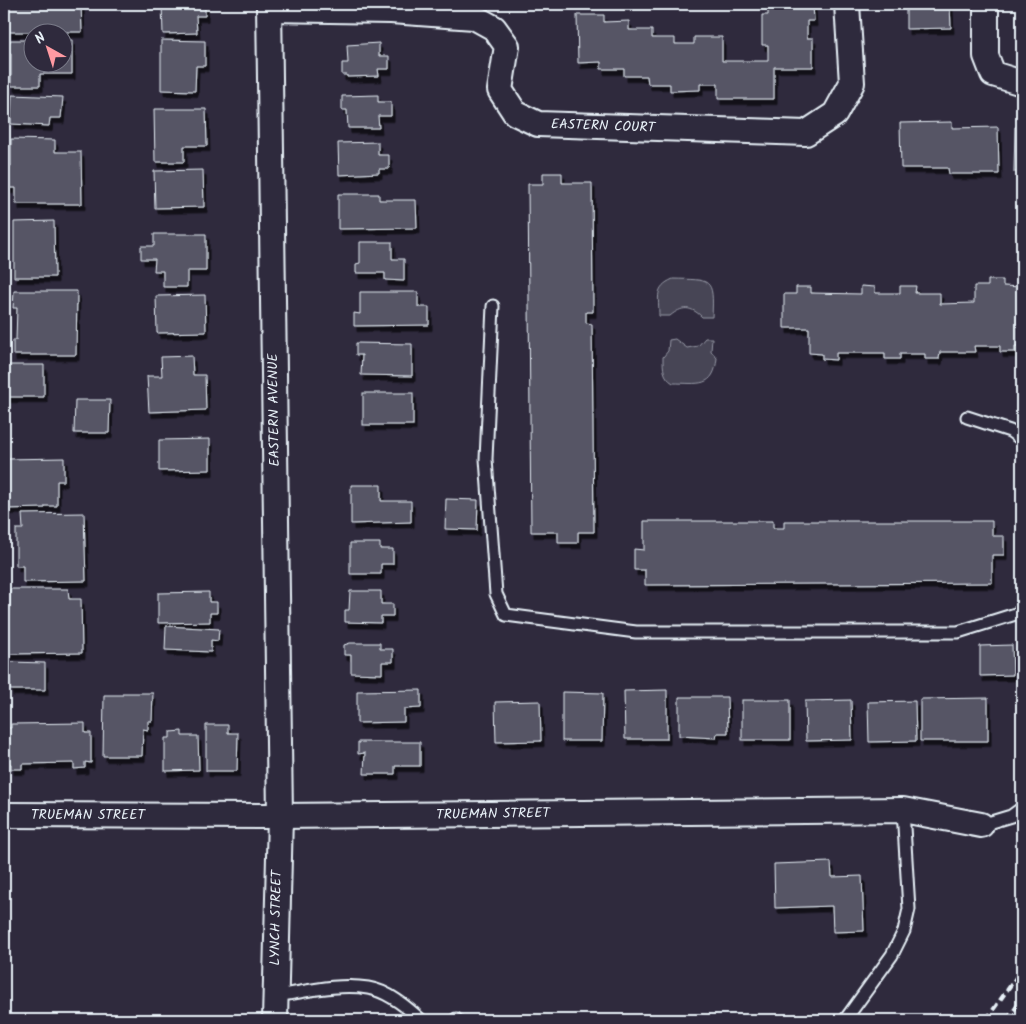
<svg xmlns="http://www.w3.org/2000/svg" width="1026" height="1024" font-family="Kalam,sans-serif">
<defs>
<filter id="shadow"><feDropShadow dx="3" dy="5.5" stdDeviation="0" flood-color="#0009"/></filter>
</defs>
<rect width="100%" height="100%" fill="#2f2a3d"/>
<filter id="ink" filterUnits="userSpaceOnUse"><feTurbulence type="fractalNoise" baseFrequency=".02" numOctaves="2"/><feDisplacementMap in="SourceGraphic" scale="10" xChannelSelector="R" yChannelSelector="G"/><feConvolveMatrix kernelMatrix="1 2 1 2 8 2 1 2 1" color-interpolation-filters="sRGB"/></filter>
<g filter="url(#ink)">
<g fill="#464455" stroke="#979aa6">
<path d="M 673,279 C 711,280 714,277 712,317 L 702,317 C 691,306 682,306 670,316 L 659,316 C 659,297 654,287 673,279 Z"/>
<path d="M 705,338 L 712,338 L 711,351 L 717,358 C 714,389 698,383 673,383 C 663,377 663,368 663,357 L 668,351 L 669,340 L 675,339 L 687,348 L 698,346 Z"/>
</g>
<g fill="#575565" stroke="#e8f1f8" filter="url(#shadow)">
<polygon points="9,4 81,4 82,32 9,32"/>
<polygon points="162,4 205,4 205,16 196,16 197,33 163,34"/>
<polygon points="768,4 813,4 814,21 807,21 807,38 813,38 813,67 774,67 774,99 718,99 718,84 700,84 700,90 670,91 670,84 648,84 647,76 624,76 624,69 601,69 601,62 578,63 577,15 604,15 604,22 629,21 629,30 652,30 652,38 675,38 675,44 694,44 694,37 722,37 722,61 768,61 768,45 762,45 762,15 768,15"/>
<polygon points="906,4 950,4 951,28 906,29"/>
<polygon points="10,40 32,40 32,62 62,62 62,40 72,40 72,74 40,74 40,86 11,86 11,53 4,53 4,42 10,42"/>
<polygon points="161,40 205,41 205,66 196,66 195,91 161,90"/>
<polygon points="379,43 379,56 389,56 389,69 378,69 379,76 347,77 347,75 342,75 342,63 348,63 347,45"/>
<polygon points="12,95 63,97 61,118 50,118 49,126 11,124"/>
<polygon points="378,95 378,102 391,102 391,116 378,116 379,128 348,128 347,110 342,110 342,96"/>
<polygon points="154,109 206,109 207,146 184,146 184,162 155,162"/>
<polygon points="952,122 952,128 998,127 999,174 949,174 948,168 901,168 900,123"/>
<polygon points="1015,127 1022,127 1022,172 1014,172"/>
<polygon points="11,139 55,140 55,152 81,152 82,204 16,204 16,188 5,188 5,166 11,166"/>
<polygon points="378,142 378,155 389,155 389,169 379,169 379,173 339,175 338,143"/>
<polygon points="203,170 204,207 155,208 154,171"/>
<polygon points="543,173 562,173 562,183 592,183 593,312 586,312 586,323 592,324 594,532 578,532 578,543 558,543 558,532 531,532 528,184 543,184"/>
<polygon points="338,194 379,194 379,200 416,200 417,228 338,229"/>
<polygon points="54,221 55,277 14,277 14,222"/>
<polygon points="154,234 206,234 206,271 187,271 187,287 163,287 163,271 154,271 155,259 141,259 141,246 154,246"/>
<polygon points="360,242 392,242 392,259 404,259 404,281 385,280 385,273 356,273 356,264 360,263"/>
<polygon points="988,280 1003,280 1003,286 1022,287 1022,346 1015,346 1015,352 1000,352 1000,346 974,346 975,352 940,352 939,359 925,359 925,354 900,354 900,359 885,359 885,353 836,353 836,360 822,359 822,354 809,353 809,328 784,328 784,294 796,294 796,287 811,287 811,293 861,294 861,286 875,287 875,293 900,293 900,286 916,286 915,293 940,293 940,304 974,303 974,286 988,286"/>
<polygon points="14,291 77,291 76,355 13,355 13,340 16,340 17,308 13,308"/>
<polygon points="360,292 418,292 418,307 429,307 429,325 354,326 354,313 360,314"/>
<polygon points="205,295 206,332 157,333 156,296"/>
<polygon points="356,343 412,344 412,376 361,375 362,355 356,355"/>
<polygon points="192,356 193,375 205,375 206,410 149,412 147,376 162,376 161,357"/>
<polygon points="5,365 44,365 44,397 4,397"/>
<rect x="363" y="393" width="50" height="32"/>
<polygon points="75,400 110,400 109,433 74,433"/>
<polygon points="210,439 210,470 159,471 159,440"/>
<polygon points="64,458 64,481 57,481 57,506 45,506 45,508 4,509 6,459"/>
<polygon points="351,485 381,485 381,501 411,501 411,522 351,524"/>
<polygon points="446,499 478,500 477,530 445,529"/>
<polygon points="84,513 86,581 23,582 23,566 16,566 16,529 23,529 22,514"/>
<polygon points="644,521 773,521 773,528 784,528 784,521 992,521 992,536 1004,536 1004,555 992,555 992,583 645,585 645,570 634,570 634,549 644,550"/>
<polygon points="350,543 380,543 380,549 393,549 393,564 381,564 381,574 350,574"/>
<polygon points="10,589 68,589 69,599 81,599 82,653 9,654"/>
<polygon points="350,591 381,591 381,604 393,604 393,616 381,616 381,623 345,622 345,610 349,610"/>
<polygon points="209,592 209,602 217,602 217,613 210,613 210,622 158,623 158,593"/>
<polygon points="166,626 219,629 218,641 211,640 211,652 165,650"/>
<polygon points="350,643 380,643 380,649 393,649 393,662 382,662 382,674 351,673 351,655 344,655 344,645"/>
<polygon points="1012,645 1013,675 980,676 980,646"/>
<polygon points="10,662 45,663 45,690 10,690"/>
<polygon points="421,690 421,708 404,709 404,722 357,723 357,691"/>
<polygon points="667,690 667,739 625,739 624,691"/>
<polygon points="562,692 603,693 602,741 562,741"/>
<polygon points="123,693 153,693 152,721 148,721 148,730 143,729 142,756 103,756 104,695 123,695"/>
<polygon points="679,697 727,697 728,733 717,733 716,738 679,736"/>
<polygon points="988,698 988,741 920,741 920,699"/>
<rect x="742" y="700" width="48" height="40"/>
<polygon points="851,700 852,740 806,741 805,701"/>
<polygon points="540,701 541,741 496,742 495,702"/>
<polygon points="915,701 916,741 869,742 868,702"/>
<polygon points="85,723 85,733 91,733 91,763 85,762 85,768 74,769 74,763 22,764 22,769 11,769 11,764 7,763 7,749 4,749 4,739 7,739 7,728 11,728 11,724"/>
<polygon points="206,725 228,725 228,733 238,733 237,771 206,771"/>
<polygon points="182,731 182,736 198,736 199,770 165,771 165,738 170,738 170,732"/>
<polygon points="358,742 420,742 420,766 395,766 395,774 364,774 365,753 358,754"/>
<polygon points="831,862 832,877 862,876 864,931 833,932 832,906 775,908 774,864"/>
</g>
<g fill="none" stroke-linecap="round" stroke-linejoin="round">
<g stroke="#e8f1f8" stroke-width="15">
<g id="lane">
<polyline points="493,306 486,459 496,594 506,615 636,632 958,632 1022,612"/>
<polyline points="967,417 1010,431 1022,440"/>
<polyline points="981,825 1011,816 1022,808"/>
<path d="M 275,996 C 304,992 338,983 368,988 C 388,991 407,1007 421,1020"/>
<polyline points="456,1019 457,1020"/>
<polyline points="845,1020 892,955 904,931 909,909 903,810"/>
</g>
</g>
<g stroke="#e8f1f8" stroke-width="28">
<g id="street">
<polyline points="269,4 280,816 275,1020"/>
<polyline points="986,4 986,56 993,74 1022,83"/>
<polyline points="269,9 391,11 474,17 494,28 507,46 500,90 515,113 538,124 806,133 835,114 852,83 847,4"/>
<polyline points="4,815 280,816 903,810 981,825"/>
</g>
</g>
<use href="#lane" stroke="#2f2a3d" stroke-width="11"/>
<use href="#street" stroke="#2f2a3d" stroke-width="24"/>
<g stroke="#e8f1f8" stroke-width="4" stroke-dasharray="8 4" stroke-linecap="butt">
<polyline points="986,1020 1022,969"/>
<polyline points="1007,1020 1022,999"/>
</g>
</g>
</g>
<g text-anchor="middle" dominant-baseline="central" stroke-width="4" stroke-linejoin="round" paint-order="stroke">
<g font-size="14" fill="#e8f1f8" stroke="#2f2a3d">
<text transform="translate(603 126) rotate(2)">EASTERN COURT</text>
<text transform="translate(274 410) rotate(-91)">EASTERN AVENUE</text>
<text transform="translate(493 814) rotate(-1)">TRUEMAN STREET</text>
<text x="88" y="815">TRUEMAN STREET</text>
<text transform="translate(276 918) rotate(-89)">LYNCH STREET</text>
</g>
</g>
<rect width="1026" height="1024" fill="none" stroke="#2f2a3d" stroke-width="20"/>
<rect x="10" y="10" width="1006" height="1004" fill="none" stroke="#e8f1f8" stroke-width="2" filter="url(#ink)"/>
<g transform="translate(48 48) rotate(321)"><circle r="24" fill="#2f2a3d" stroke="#797a88"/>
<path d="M0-4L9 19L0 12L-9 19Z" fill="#ff9aa2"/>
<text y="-8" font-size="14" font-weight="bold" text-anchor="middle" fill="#e8f1f8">N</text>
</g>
</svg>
